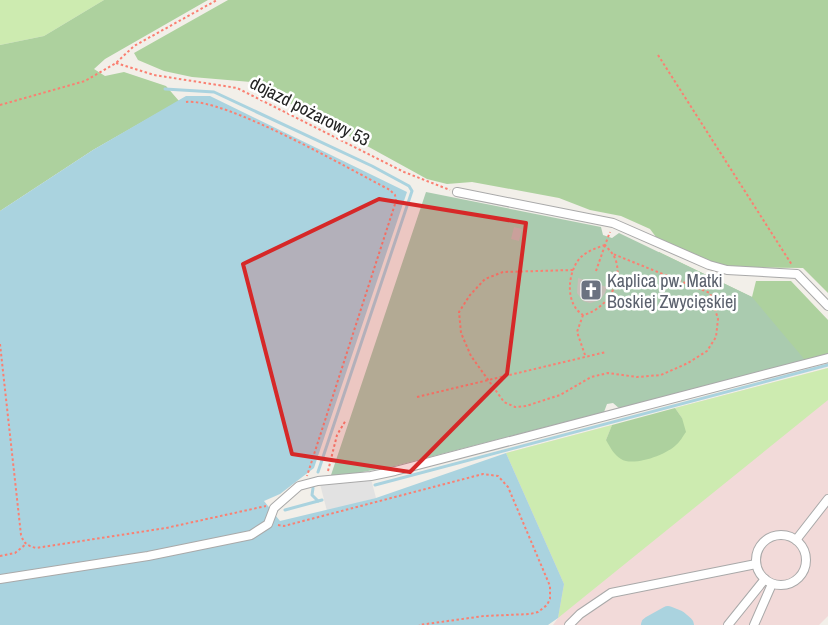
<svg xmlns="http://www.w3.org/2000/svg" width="828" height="625" font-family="'Archivo Narrow',sans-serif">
<rect width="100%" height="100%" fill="#f2efe9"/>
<polygon fill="#f2dad9" points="828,368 828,616 819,625 553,625 558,618 521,488 506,453 612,425 606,440 682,418 675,408"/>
<g fill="#cdebb0">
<polygon points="0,0 104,0 44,36 0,45"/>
<polygon points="828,368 828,400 558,618 564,584 506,453 612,425 606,440 682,418 675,408"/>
</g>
<g fill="#add19e">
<polygon points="104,0 208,0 105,59 94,69 105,76 124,72 166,86 179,101 93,150 0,211 0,45 44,36"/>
<polygon points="228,0 828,0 828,293 803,268 730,267 709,261 656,237 650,229 621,216 590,210 559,198 472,182 447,184 427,179 251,82 192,77 164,71 138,60 134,53"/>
<polygon points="659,252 752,297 756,281 791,281 828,320 828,354 620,409"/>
<path d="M 675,408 L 682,418 L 686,432 C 683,436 680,442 676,445 C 666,455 633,467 621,459 C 614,455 610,447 606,440 L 612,425 Z"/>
</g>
<polygon fill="#aacbaf" points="426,192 601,227 603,235 612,238 619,233 752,297 805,360 620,409 613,403 607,404 604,412 395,466 330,478"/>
<polygon fill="#e2e2e2" points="371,479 376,498 327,511 320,484"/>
<polygon fill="#aad3df" points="186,96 210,96 407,192 314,468 280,494 264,501 280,521 376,498 506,453 564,584 558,618 548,625 0,625 0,211 93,150"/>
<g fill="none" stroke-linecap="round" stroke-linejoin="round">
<g stroke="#aad3df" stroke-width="3">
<polyline points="165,89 214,92 372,166 409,186 412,191 318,472"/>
<polyline points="375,485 828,365"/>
<polyline points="313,488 312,495 318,501"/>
<polyline points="285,510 322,500"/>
</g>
<polyline stroke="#aad3df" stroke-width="18" points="650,625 668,615 678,619 685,625"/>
</g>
<g fill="#c7bfb8">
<polygon points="514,227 522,229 519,241 511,239"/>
<polygon points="578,278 607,287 605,293 600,300 590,303 583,301 577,293"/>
</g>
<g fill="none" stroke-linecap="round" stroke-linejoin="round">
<g stroke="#a9a9a9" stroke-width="10">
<g id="street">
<polyline points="457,192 613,223 709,265 727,270 797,274 828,306"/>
<circle cx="781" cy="560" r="25"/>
<polyline points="796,540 828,499"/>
<polyline points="0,579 148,556 251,535 268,524 274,508 299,486 318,481 371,476 395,471 828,358"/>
<polyline points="569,625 580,614 611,593 756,564"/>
<polyline points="728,625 765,579"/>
<polyline points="754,625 772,584"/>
</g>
</g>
<g stroke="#fa8072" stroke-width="2" stroke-dasharray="2.5 2.5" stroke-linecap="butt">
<polyline points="658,55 792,265"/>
<polyline points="116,63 154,75 237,88 404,172 450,190"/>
<path d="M 186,102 C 224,97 351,170 390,190 L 395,195 L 396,201 L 307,476"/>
<polyline points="0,105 85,81 116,63 134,46 217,0"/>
<path d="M 605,245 C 596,248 587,251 580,258 C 567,273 565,304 583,315 C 605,310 623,284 616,261 C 614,254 609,250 605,245 L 610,232"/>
<polyline points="573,270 503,272 485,279 470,295 459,312 461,333 471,356 504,402 515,407 526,406 560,395 591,377 608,373 637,377 661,375 688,363 707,351 716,337 718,319 710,293 613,254"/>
<polyline points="596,271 605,245"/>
<polyline points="583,315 577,332 585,355"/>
<path d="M 0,344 L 21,535 C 24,544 28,546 36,548 L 166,528 L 266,506"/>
<polyline points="417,397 606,352"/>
<polyline points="328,471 337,435 346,420"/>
<polyline points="278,525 284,526 483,474 498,476 508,487 550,586 550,599 547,605 538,612 530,614 484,616 419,625"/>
<polyline points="0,556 15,553 26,544"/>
</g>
<use href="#street" stroke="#fff" stroke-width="8"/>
</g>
<path fill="#d62828" fill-opacity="0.2" stroke="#d62828" stroke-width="4" stroke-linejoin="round" d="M 379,199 L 526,223 L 507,374 L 410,472 L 292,454 L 243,264 Z"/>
<defs>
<g id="church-square" transform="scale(1.125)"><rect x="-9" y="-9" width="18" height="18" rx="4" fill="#6b7280" stroke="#fff"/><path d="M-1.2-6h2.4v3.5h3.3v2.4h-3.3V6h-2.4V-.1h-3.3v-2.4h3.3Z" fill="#fff"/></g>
</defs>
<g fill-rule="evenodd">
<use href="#church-square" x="591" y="290"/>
</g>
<g text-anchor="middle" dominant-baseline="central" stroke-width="5" stroke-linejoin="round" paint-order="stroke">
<g font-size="18" fill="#222" stroke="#fff">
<text transform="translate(310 111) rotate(27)">dojazd pożarowy 53</text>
</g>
<g font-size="18" fill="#5b616d" stroke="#fff" text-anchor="start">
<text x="607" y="280">Kaplica pw. Matki<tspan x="607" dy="21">Boskiej Zwycięskiej</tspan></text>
</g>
</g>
</svg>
